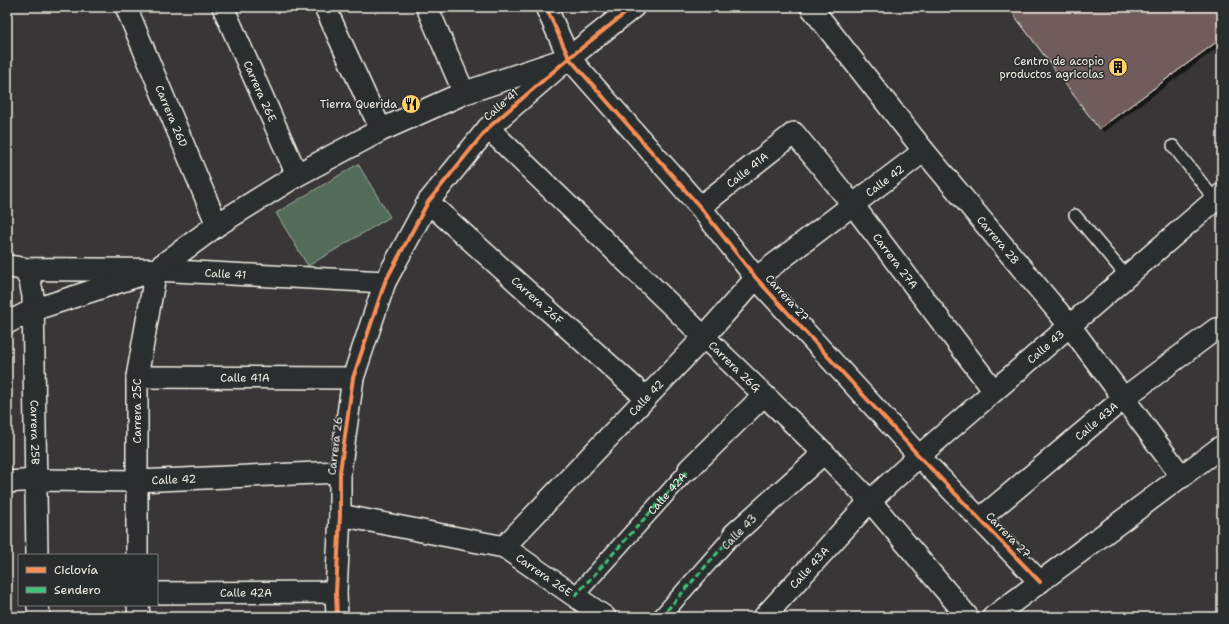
<svg xmlns="http://www.w3.org/2000/svg" width="1229" height="624" font-family="'Shantell Sans',sans-serif">
<defs>
<filter id="shadow"><feDropShadow dx="4.5" dy="2.5" stdDeviation="0" flood-color="#0009"/></filter>
</defs>
<rect width="100%" height="100%" fill="#383637"/>
<filter id="ink" filterUnits="userSpaceOnUse"><feTurbulence type="fractalNoise" baseFrequency=".025" numOctaves="2"/><feDisplacementMap in="SourceGraphic" scale="8" xChannelSelector="R" yChannelSelector="G"/><feConvolveMatrix kernelMatrix="1 2 1 2 8 2 1 2 1" color-interpolation-filters="sRGB"/></filter>
<g filter="url(#ink)">
<polygon fill="#526c5a" stroke="#a3aea1" points="358,164 390,217 308,266 276,213"/>
<polygon fill="#6f5c5c" stroke="#f4f1e8" filter="url(#shadow)" points="1008,7 1222,7 1222,38 1099,129"/>
<g fill="none" stroke-linecap="round" stroke-linejoin="round">
<g stroke="#f4f1e8" stroke-width="14">
<g id="service">
<polyline points="1173,146 1215,200"/>
<polyline points="1075,215 1127,277"/>
</g>
</g>
<g stroke="#f4f1e8" stroke-width="19">
<g id="pedestrian">
<path id="s1" d="M 575,596 L 689,469"/>
<polyline points="661,617 734,534"/>
</g>
</g>
<g stroke="#f4f1e8" stroke-width="24">
<g id="minor">
<path id="s2" d="M 126,7 L 217,225"/>
<path id="s3" d="M 223,7 L 297,175"/>
<polyline points="325,7 381,130"/>
<polyline points="427,7 464,93"/>
<polyline points="546,7 569,58 700,207 756,278 919,456 1040,582"/>
<path id="s4" d="M 811,7 L 924,151 L 1070,326 L 1182,477"/>
<path id="s5" d="M 488,128 L 824,453 L 870,501 L 968,617"/>
<path id="s6" d="M 428,202 L 646,398"/>
<path id="s7" d="M 700,207 L 794,133 L 853,205 L 994,391"/>
<path id="s8" d="M 24,269 L 30,281 L 33,296 L 37,555"/>
<path id="s9" d="M 7,323 L 33,310 L 156,270 L 385,282"/>
<path id="s10" d="M 137,377 L 353,378"/>
<polyline points="689,469 764,395"/>
<path id="s11" d="M 7,482 L 35,480 L 137,481 L 340,472"/>
<path id="s12" d="M 340,515 L 504,547 L 605,617"/>
<path id="s13" d="M 980,519 L 1124,398 L 1216,329"/>
<polyline points="734,534 824,453"/>
<path id="s14" d="M 504,547 L 704,337 L 756,278 L 924,151"/>
<polyline points="137,555 137,377 156,270"/>
<path id="s15" d="M 157,593 L 336,592"/>
<polyline points="38,605 39,617"/>
<polyline points="138,605 139,617"/>
<polyline points="337,617 336,592 340,515 340,472 353,378 385,282 428,202 488,128 569,58"/>
<path id="s16" d="M 764,617 L 870,501 L 919,456 L 1222,194"/>
<polyline points="993,617 1222,446"/>
</g>
</g>
<g stroke="#f4f1e8" stroke-width="25">
<polyline id="tertiary" points="7,266 24,269 156,270 217,225 297,175 381,130 464,93 569,58 633,7"/>
</g>
<use href="#service" stroke="#2a2d2e" stroke-width="11"/>
<use href="#pedestrian" stroke="#2a2d2e" stroke-width="16"/>
<use href="#minor" stroke="#2a2d2e" stroke-width="21"/>
<use href="#tertiary" stroke="#2a2d2e" stroke-width="22"/>
<g stroke="#40c37c" stroke-width="3" stroke-dasharray="6 3" stroke-linecap="butt">
<polyline points="575,596 689,469"/>
<polyline points="661,617 734,534"/>
</g>
<g stroke="#2a2d2e" stroke-width="6">
<g id="cycleway">
<polyline points="546,7 569,58 700,207 756,278 919,456 1040,582"/>
<polyline points="337,617 336,592 340,515 340,472 353,378 385,282 428,202 488,128 569,58 633,7"/>
</g>
</g>
<use href="#cycleway" stroke="#f78f57" stroke-width="4"/>
</g>
</g>
<defs>
<g id="building-disc" transform="scale(1)"><circle r="9.5" fill="#ffd166" stroke="#2a2d2e"/><path d="M-4-6H4V6H1V3H-1V6H-4ZM-2.5-4.3h1.7v1.8h-1.7ZM.8-4.3h1.7v1.8H.8ZM-2.5-1h1.7V.8h-1.7ZM.8-1h1.7V.8H.8Z" fill="#111"/></g>
<g id="restaurant-disc" transform="scale(1)"><circle r="9.5" fill="#ffd166" stroke="#2a2d2e"/><path d="M-5-6h1v4h1v-4h1v4h1v-4h1v5L-1.5 .5V6h-2V.5L-5-1ZM5-6V6H3V1.5H1.5Q1.5-4 5-6Z" fill="#111"/></g>
</defs>
<g fill-rule="evenodd">
<use href="#building-disc" x="1118" y="67"/>
<use href="#restaurant-disc" x="411" y="104"/>
</g>
<g text-anchor="middle" dominant-baseline="central" stroke-width="3" stroke-linejoin="round" paint-order="stroke">
<g font-size="11" fill="#f4f1e8" stroke="#2a2d2e" text-anchor="end">
<text x="1104" y="61">Centro de acopio<tspan x="1104" dy="13">productos agricolas</tspan></text>
<text x="397" y="104">Tierra Querida</text>
</g>
<g font-size="11" fill="#f4f1e8" stroke="#2a2d2e">
<text stroke="none"><textPath href="#s3" startOffset="92">Carrera 26E</textPath></text>
<text transform="translate(501 105) rotate(-41)">Calle 41</text>
<text stroke="none"><textPath href="#s2" startOffset="118">Carrera 26D</textPath></text>
<text stroke="none"><textPath href="#s7" startOffset="60">Calle 41A</textPath></text>
<text stroke="none"><textPath href="#s14" startOffset="530">Calle 42</textPath></text>
<text stroke="none"><textPath href="#s4" startOffset="299">Carrera 28</textPath></text>
<text stroke="none"><textPath href="#s7" startOffset="283">Carrera 27A</textPath></text>
<text stroke="none"><textPath href="#s9" startOffset="228">Calle 41</textPath></text>
<text transform="translate(787 298) rotate(48)">Carrera 27</text>
<text stroke="none"><textPath href="#s6" startOffset="147">Carrera 26F</textPath></text>
<text stroke="none"><textPath href="#s16" startOffset="391">Calle 43</textPath></text>
<text stroke="none"><textPath href="#s5" startOffset="343">Carrera 26G</textPath></text>
<text stroke="none"><textPath href="#s10" startOffset="108">Calle 41A</textPath></text>
<text stroke="none"><textPath href="#s14" startOffset="206">Calle 42</textPath></text>
<text transform="translate(137 411) rotate(-90)">Carrera 25C</text>
<text stroke="none"><textPath href="#s13" startOffset="152">Calle 43A</textPath></text>
<text stroke="none"><textPath href="#s8" startOffset="165">Carrera 25B</textPath></text>
<text transform="translate(335 446) rotate(-83)">Carrera 26</text>
<text stroke="none"><textPath href="#s11" startOffset="167">Calle 42</textPath></text>
<text stroke="none"><textPath href="#s1" startOffset="138">Calle 42A</textPath></text>
<text transform="translate(739 532) rotate(-45)">Calle 43</text>
<text transform="translate(1008 535) rotate(46)">Carrera 27</text>
<text stroke="none"><textPath href="#s16" startOffset="67">Calle 43A</textPath></text>
<text stroke="none"><textPath href="#s12" startOffset="216">Carrera 26E</textPath></text>
<text stroke="none"><textPath href="#s15" startOffset="89">Calle 42A</textPath></text>
</g>
</g>
<rect width="1229" height="624" fill="none" stroke="#2a2d2e" stroke-width="24"/>
<rect x="12" y="12" width="1205" height="600" fill="none" stroke="#f4f1e8" stroke-width="1.5" filter="url(#ink)"/>
<rect x="18" y="554" width="140" height="52" fill="#2a2d2e" stroke="#7b7b78"/>
<rect x="26" y="567" width="20" height="6" fill="#f78f57" stroke="#7b7b78"/>
<text x="54" y="574" font-size="12" fill="#f4f1e8">Ciclovía</text>
<rect x="26" y="587" width="20" height="6" fill="#40c37c" stroke="#7b7b78"/>
<text x="54" y="594" font-size="12" fill="#f4f1e8">Sendero</text>
</svg>
